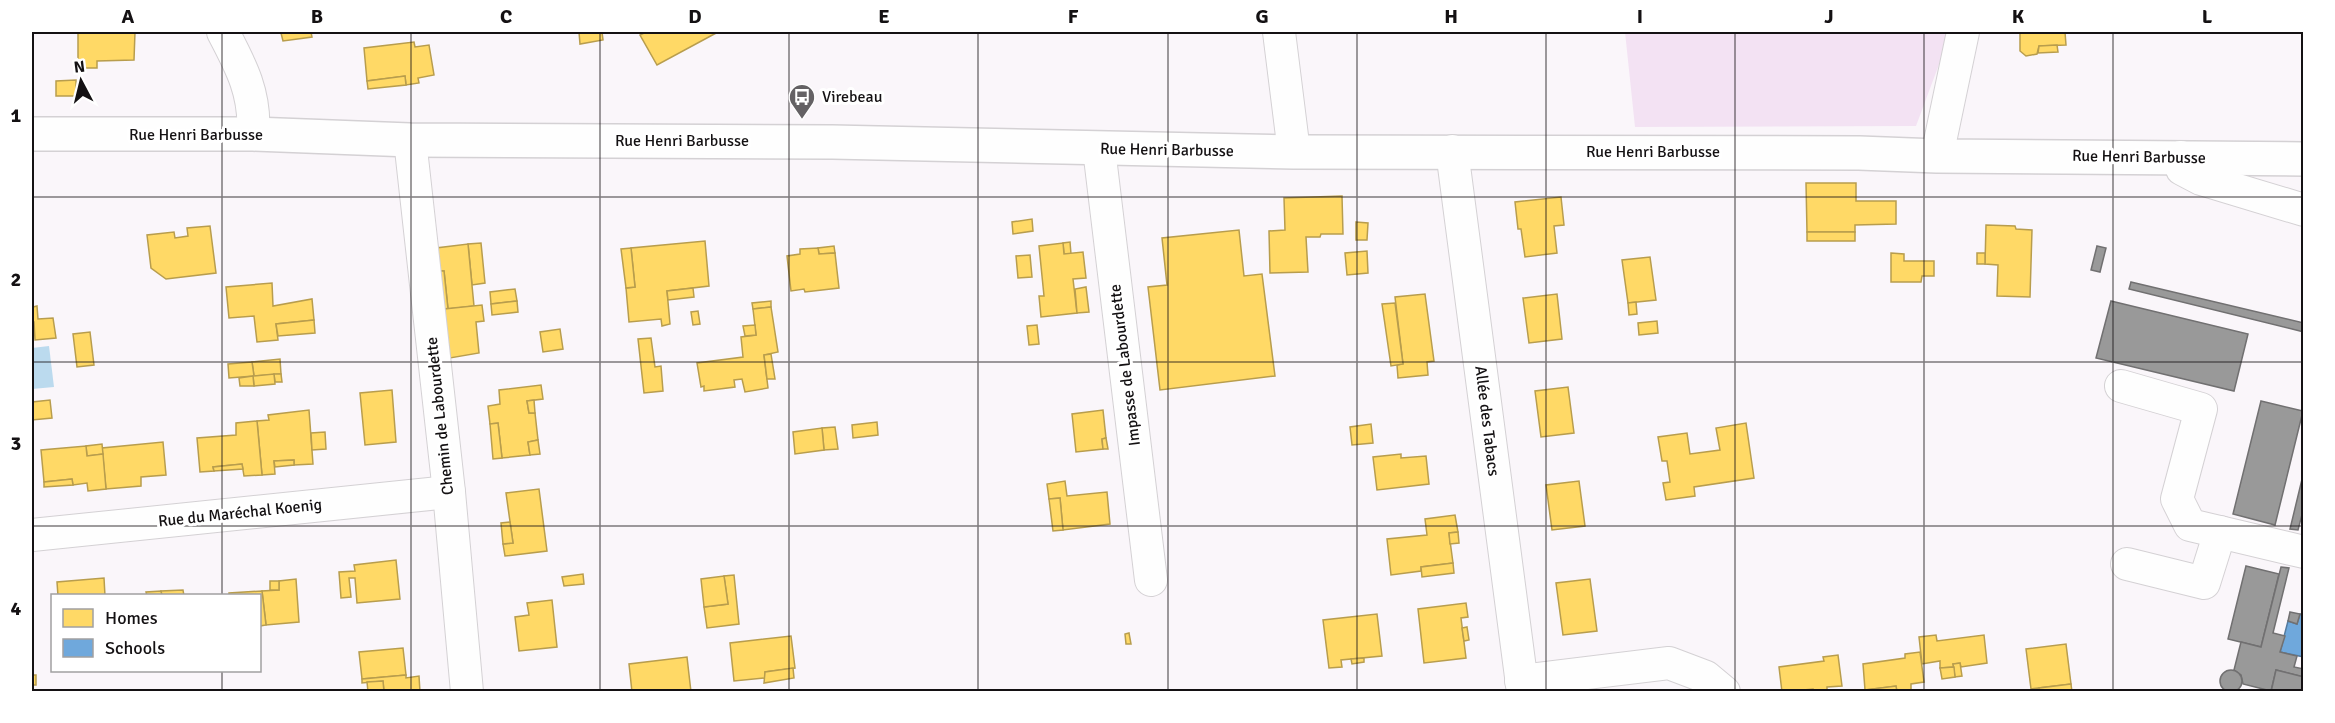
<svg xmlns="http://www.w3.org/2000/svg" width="2335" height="723" font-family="Signika,sans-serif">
<rect width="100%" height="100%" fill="#faf6fa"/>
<polygon fill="#f3e2f3" points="1625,32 1945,32 1947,43 1916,126 1635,127"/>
<polygon fill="#bbdaee" points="49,346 54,387 32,389 32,348"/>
<g fill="#ffd966" stroke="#b89d4d" stroke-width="1.5">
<polygon points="78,32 135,32 134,60 97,61 97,68 78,68"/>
<polygon points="275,32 311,32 312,37 283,41 281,33 275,33"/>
<polygon points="579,32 602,32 603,40 580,44"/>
<polygon points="646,32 718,32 657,65 640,35"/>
<polygon points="2020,32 2065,32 2066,45 2039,46 2037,54 2026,56 2020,51"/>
<polygon points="414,42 415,47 429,45 434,75 418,78 419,83 406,85 405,76 367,81 364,48"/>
<polygon points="2057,45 2058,52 2038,53 2039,46"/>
<polygon points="405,76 406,85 368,89 367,81"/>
<polygon points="76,80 76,96 56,96 56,81"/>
<polygon points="1806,183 1856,183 1856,201 1896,201 1896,224 1855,225 1855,232 1807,232"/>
<polygon points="1342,196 1343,234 1321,234 1320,237 1306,237 1308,272 1270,273 1269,231 1285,230 1284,198"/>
<polygon points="1561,197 1564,225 1554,226 1557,253 1525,257 1521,229 1518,229 1515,202"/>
<polygon points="1032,219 1033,231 1013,234 1012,222"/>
<polygon points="1356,222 1368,223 1367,240 1356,240"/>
<polygon points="1986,225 2015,226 2016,229 2032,230 2030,297 1997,296 1998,265 1985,264"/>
<polygon points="210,226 216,273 166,279 151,268 147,235 174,232 175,238 188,236 187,228"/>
<polygon points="1239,230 1244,276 1262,274 1275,376 1160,390 1148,287 1167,285 1162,238"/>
<rect x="1807" y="232" width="48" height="9"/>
<polygon points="705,241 709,286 667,291 670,324 662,326 661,319 629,322 626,288 635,287 631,248"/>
<polygon points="1070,242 1071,254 1064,254 1063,243"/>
<polygon points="481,243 485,283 472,285 468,244"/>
<polygon points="1063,243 1064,254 1083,252 1086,278 1073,279 1077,313 1041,317 1039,296 1044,296 1039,246"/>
<polygon points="468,244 474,306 448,309 444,271 439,271 436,248"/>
<polygon points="834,246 835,253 819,254 818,248"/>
<polygon points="631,248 635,287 626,288 621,249"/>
<polygon points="818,248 819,254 835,253 839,288 805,292 804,289 791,291 787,256 800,254 800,249"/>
<polygon points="1367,251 1368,273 1347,275 1345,253"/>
<polygon points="1891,253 1904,254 1904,261 1934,261 1934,276 1922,276 1921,282 1891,282"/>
<rect x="1977" y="253" width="8" height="11"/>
<polygon points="1030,255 1032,277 1018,278 1016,256"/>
<polygon points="1650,257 1656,300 1628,303 1622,260"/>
<polygon points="439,271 444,271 448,309 444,309"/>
<polygon points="32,283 33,307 37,306 38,319 53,318 56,338 35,340 34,322 32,322"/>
<polygon points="272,283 273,306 312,299 314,320 276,324 278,340 257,342 254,316 229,318 226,287"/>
<polygon points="1086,287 1089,312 1077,313 1075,289"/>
<polygon points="693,288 694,297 668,300 667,291"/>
<polygon points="515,289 517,301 491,304 490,292"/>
<polygon points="1425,294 1434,361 1427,362 1428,375 1398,378 1397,365 1403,364 1395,297"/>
<polygon points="1557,294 1562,339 1529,343 1523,298"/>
<polygon points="517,301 518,312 492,315 491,304"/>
<polygon points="771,301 771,307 753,309 752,303"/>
<polygon points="1636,302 1637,314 1629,315 1628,303"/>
<polygon points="1395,303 1403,364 1391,366 1382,304"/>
<polygon points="482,305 484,321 476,322 479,353 450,358 444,309"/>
<polygon points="771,307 778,352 764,355 768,388 745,392 742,379 734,380 735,387 704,391 704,386 701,387 697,363 743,357 741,337 756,335 753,309"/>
<polygon points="698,311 700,324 693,325 691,312"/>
<polygon points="314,320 315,333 278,336 276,324"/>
<polygon points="1657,321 1658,333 1639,335 1638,323"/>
<polygon points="755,325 756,335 745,336 743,326"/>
<polygon points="1037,325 1039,344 1029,345 1027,326"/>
<polygon points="560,329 563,349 543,352 540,332"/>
<polygon points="90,332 94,365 77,367 73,334"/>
<polygon points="651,338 655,367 661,366 663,391 644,393 638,339"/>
<polygon points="771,354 775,379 767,379 764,355"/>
<polygon points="280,359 281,374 254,376 252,362"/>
<polygon points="252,362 254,376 229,378 228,364"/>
<polygon points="274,374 281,374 282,382 275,382"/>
<polygon points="274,374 275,384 254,386 253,376"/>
<polygon points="253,376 254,386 240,386 239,378"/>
<polygon points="541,385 543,399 527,401 529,413 535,413 538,440 528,442 530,455 502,458 498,423 490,424 488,406 500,404 499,390"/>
<polygon points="1568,387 1574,433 1541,437 1535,391"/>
<polygon points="392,390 396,442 365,445 360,393"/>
<polygon points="50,400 52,418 32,420 32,402"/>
<polygon points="534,400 535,413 529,413 527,401"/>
<polygon points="309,410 313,464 294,465 294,460 274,461 275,474 262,475 257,421 269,420 268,415"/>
<polygon points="1103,410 1106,438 1102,439 1103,449 1076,452 1072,414"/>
<polygon points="257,421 262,475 244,476 242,464 213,467 214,471 200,472 197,438 236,435 236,423"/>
<polygon points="877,422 878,435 853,438 852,425"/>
<polygon points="498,423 502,458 493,459 490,424"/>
<polygon points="1746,423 1754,478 1694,487 1695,496 1666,500 1663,483 1670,482 1667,461 1662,461 1658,437 1687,433 1690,454 1720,450 1716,428"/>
<polygon points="1371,424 1373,443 1352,445 1350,427"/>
<polygon points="835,427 838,449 824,450 822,428"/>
<polygon points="822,428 824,450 795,454 793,432"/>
<polygon points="325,432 326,449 312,450 311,433"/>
<polygon points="1106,438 1108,449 1103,449 1102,439"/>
<polygon points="538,440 540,454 530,455 528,442"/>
<polygon points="163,442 166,475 141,477 141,486 106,489 102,448"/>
<polygon points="102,444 103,454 87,456 86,446"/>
<polygon points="86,446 87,456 103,454 106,489 88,491 87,483 73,485 72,479 44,482 41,450"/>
<polygon points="1401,454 1401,458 1426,456 1429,484 1377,490 1373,457"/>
<polygon points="294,460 294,465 275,467 274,461"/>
<polygon points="242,464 243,469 214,471 213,467"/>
<polygon points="72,479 73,485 44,487 44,482"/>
<polygon points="1065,481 1067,496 1107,492 1110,524 1063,530 1060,498 1049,499 1047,484"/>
<polygon points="1579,481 1585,526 1552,530 1546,485"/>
<polygon points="539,489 547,551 505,556 503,544 513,543 506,493"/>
<polygon points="1060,498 1063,530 1053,531 1049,499"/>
<polygon points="1455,515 1458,532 1449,533 1453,563 1421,567 1421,571 1391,575 1387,539 1427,535 1425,519"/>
<polygon points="510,522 513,543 503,544 501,523"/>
<polygon points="1458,532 1459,543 1450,544 1449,533"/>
<polygon points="396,560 400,599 357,603 355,578 349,578 351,597 341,598 339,572 355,571 354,565"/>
<polygon points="1453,563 1454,573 1422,577 1421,567"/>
<polygon points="583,574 584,584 564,586 562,577"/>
<polygon points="734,575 739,624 707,628 704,607 728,604 724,576"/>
<polygon points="724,576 728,604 704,607 701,579"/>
<polygon points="104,578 105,596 58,596 57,582"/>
<polygon points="296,579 299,622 266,625 262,591 279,590 279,581"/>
<polygon points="1590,579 1597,631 1563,635 1556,583"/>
<rect x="270" y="581" width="9" height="9"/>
<polygon points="183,590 184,596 162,596 161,591"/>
<polygon points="161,591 162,596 147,596 146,592"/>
<polygon points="262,591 266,625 260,626 260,596 229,596 229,593"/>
<polygon points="552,600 557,647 519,651 515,617 529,615 527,603"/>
<polygon points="1466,603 1468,617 1461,618 1466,658 1424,663 1418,609"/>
<polygon points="1377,614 1382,656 1341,660 1342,667 1329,668 1323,620"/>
<polygon points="1467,627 1469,640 1464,641 1462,628"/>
<polygon points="1129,633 1131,644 1126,644 1125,634"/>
<polygon points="1936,635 1937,641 1984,635 1987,663 1961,667 1960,663 1953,664 1954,667 1940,668 1940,661 1922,664 1919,637"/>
<polygon points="791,636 795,668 765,672 765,678 734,681 730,643"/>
<polygon points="2066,644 2071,684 2031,689 2026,649"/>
<polygon points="403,648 406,675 362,679 359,652"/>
<polygon points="1920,652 1924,682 1911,684 1911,690 1904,692 1897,692 1896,686 1865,690 1863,664 1905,658 1905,654"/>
<polygon points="1838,655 1842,686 1827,687 1827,692 1813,692 1813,689 1782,692 1779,667 1824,661 1823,657"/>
<polygon points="687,657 691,692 632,692 629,664"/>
<polygon points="1364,658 1364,662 1352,664 1351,659"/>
<polygon points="1960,663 1962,676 1955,677 1953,664"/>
<polygon points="1954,667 1955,677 1942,679 1940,668"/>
<polygon points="793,668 794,678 764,683 765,672"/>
<rect x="32" y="675" width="4" height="10"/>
<polygon points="406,675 406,678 419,676 420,692 384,692 383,681 362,683 362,679"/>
<polygon points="383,681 384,692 368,692 367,682"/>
<polygon points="2071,684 2072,692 2040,692 2039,688"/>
<polygon points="1896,686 1897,692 1865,690"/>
</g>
<polygon fill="#6fa8dc" stroke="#547ba0" stroke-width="1.5" points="2300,614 2304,615 2304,657 2280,652 2288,621 2297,624"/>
<g fill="#999" stroke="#717071" stroke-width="1.5">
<polygon points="2097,246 2106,248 2100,272 2091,270"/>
<polygon points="2131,282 2304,323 2304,332 2129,289"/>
<polygon points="2111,301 2248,334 2234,391 2096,358"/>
<polygon points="2261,401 2303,411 2275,525 2233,514"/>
<polygon points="2304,471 2304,507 2298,530 2290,529"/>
<polygon points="2246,566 2279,574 2261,647 2228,639"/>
<polygon points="2281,567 2289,568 2273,633 2285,636 2280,652 2297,656 2294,667 2304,669 2304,677 2276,670 2271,691 2243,684 2241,675 2234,670 2241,642 2261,647"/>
<polygon points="2290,612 2300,614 2297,624 2288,621"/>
<circle cx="2231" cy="681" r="11"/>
<polygon points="2276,670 2304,677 2304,692 2271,692"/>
</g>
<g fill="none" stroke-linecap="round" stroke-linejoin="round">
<g stroke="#d4d1d4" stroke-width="34">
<g id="minor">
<path d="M 223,32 C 241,66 256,94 253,134"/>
<polyline points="1279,32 1294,152"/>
<polyline points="410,140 449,492 467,692"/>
<polyline points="1099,149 1151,580"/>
<polyline points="1452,151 1523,692"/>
<polyline points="1937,156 1963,32"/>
<polyline points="2181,157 2182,169 2201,179 2304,210"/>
<polyline points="2121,386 2201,409 2177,499 2190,525 2304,552"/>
<polyline points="32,535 449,492"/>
<polyline points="2127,564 2204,583 2220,532"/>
<polyline points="1521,681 1669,663 1706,677 1724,692"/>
</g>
</g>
<g stroke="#d4d1d4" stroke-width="36">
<polyline id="major" points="32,134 253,134 410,140 832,142 1294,152 1859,153 1937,156 2304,159"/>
</g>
<use href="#minor" stroke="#fefefe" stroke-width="32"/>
<use href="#major" stroke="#fefefe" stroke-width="33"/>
</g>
<path fill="none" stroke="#141113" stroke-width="1.5" stroke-opacity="0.55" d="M 222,32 L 222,596M 411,32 L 411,692M 600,32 L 600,692M 789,32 L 789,692M 978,32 L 978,692M 1168,32 L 1168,692M 1357,32 L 1357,692M 1546,32 L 1546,692M 1735,32 L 1735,692M 1924,32 L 1924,692M 2113,32 L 2113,692M 32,197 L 2304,197M 32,362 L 2304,362M 32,526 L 2304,526M 222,670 L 222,692"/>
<defs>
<g id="bus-pin" transform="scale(1.35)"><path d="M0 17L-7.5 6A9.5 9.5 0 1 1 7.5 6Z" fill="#646164" stroke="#fff"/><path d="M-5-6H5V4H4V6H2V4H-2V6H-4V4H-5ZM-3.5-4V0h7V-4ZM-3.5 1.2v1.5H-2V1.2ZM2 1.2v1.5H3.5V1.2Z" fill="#fff"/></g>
</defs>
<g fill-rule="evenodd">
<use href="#bus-pin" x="802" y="97"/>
</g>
<g text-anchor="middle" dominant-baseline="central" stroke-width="6" stroke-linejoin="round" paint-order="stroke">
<g font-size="16" fill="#141113" stroke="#fff" text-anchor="start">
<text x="822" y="97">Virebeau</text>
</g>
<g font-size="16" fill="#141113" stroke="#fff">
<text x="196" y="135">Rue Henri Barbusse</text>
<text x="682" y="141">Rue Henri Barbusse</text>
<text transform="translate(1167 150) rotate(1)">Rue Henri Barbusse</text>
<text x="1653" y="152">Rue Henri Barbusse</text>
<text transform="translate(2139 157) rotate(1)">Rue Henri Barbusse</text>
<text transform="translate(1125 365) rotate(-97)">Impasse de Labourdette</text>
<text transform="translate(440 416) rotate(-96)">Chemin de Labourdette</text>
<text transform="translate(1487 421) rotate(83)">Allée des Tabacs</text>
<text transform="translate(240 513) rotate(-6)">Rue du Maréchal Koenig</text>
</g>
</g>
<rect width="2335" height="723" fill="none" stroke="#ffffff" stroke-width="66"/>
<rect x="51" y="594" width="210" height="78" fill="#ffffff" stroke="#a1a0a1" stroke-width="1.5"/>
<rect x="63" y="609" width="30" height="18" fill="#ffd966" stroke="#a1a0a1" stroke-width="1.5"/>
<text x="105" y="624" font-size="18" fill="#141113">Homes</text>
<rect x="63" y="639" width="30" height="18" fill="#6fa8dc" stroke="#a1a0a1" stroke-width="1.5"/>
<text x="105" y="654" font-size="18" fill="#141113">Schools</text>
<g transform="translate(81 81) rotate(353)" stroke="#ffffff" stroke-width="4.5" paint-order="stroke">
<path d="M0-4.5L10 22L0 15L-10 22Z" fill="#141113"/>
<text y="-9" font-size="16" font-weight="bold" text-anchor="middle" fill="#141113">N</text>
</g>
<rect x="33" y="33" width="2269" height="657" fill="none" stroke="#141113" stroke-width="2"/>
<g font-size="20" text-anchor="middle" font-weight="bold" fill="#141113">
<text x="128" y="23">A</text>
<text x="317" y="23">B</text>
<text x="506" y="23">C</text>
<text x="695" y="23">D</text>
<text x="884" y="23">E</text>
<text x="1073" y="23">F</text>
<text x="1262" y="23">G</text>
<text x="1451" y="23">H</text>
<text x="1640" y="23">I</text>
<text x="1829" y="23">J</text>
<text x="2018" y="23">K</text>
<text x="2207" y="23">L</text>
<text x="16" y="122">1</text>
<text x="16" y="286">2</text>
<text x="16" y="450">3</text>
<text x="16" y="615">4</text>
</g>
</svg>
